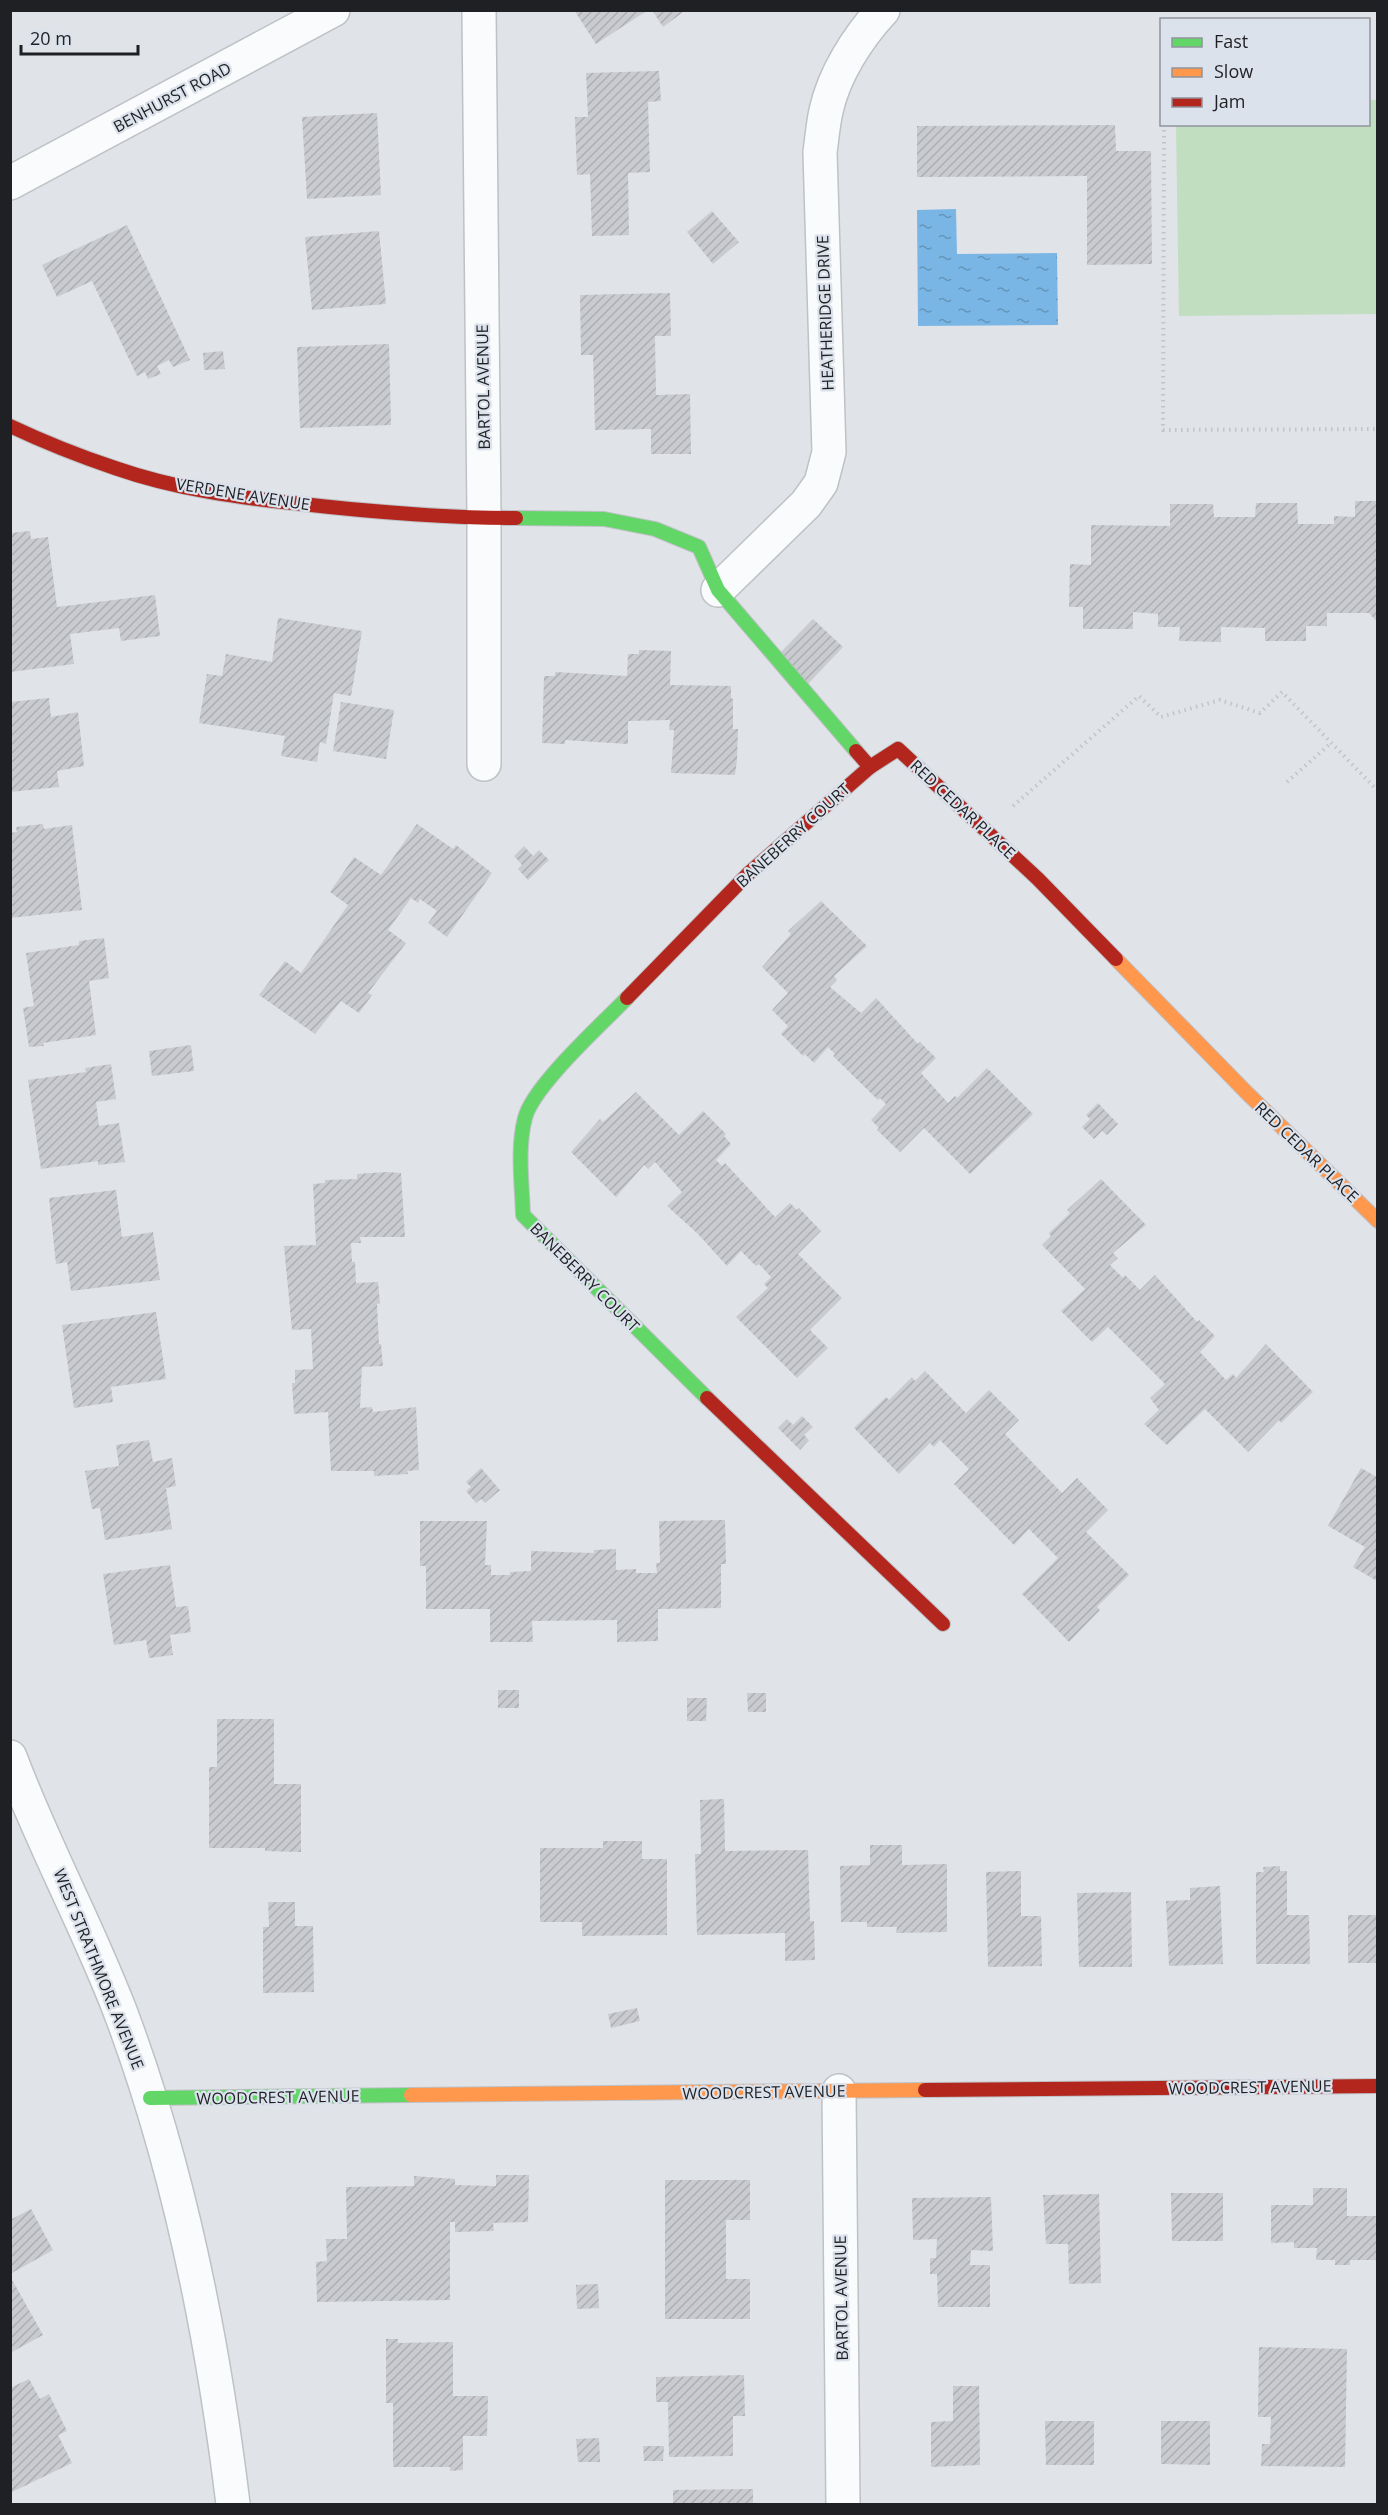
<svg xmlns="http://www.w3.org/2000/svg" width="1388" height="2515" font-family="'Open Sans',sans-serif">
<defs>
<pattern id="water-ripples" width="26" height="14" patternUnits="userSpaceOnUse" patternTransform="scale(1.5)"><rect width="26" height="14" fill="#7ab6e5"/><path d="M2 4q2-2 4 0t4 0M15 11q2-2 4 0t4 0" fill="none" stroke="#6394b9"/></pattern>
<pattern id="building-hatch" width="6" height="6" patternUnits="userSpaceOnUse" patternTransform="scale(1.5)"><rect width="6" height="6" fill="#c9cbd0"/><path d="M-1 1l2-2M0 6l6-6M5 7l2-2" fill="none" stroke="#acaeb2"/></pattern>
</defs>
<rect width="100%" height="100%" fill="#e0e3e8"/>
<polygon fill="#c1dec0" points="1369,100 1378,100 1377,314 1179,316 1176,125 1368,124"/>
<polygon fill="url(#water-ripples)" points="956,209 957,254 1057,253 1058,325 918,326 917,210"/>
<g fill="url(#building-hatch)">
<polygon points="574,10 648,10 596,44"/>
<polygon points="652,10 686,10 663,27"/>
<polygon points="659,71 661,101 648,102 650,172 628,173 629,235 592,236 590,174 577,175 575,117 588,117 586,73"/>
<polygon points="377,113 381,195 307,199 302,117"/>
<polygon points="1115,125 1116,151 1151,151 1152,264 1087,265 1087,176 917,177 917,126"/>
<polygon points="712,211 739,242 713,264 687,232"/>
<polygon points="127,225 190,360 173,367 169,360 157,366 161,374 148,379 145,372 137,376 92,281 57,297 42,265"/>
<polygon points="379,231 386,304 312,310 305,237"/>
<polygon points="670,293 671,336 655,336 656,395 690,394 691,454 651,454 651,429 595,430 593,355 581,355 580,295"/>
<polygon points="389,344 391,425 300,428 297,347"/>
<polygon points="223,351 225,369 204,370 203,353"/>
<polygon points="1355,501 1377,501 1377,622 1369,613 1327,613 1327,626 1306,626 1306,641 1265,641 1265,628 1221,627 1221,642 1179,641 1180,627 1158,627 1158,614 1133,612 1133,629 1083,629 1083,607 1069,607 1070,564 1091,565 1091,525 1170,526 1170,504 1213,504 1214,517 1255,517 1256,503 1297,503 1298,524 1334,524 1334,516 1355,517"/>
<polygon points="30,531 31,539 48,537 57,607 155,595 160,636 121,641 119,628 70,634 74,664 10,672 10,533"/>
<polygon points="278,618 362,631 351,696 334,693 326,744 320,742 317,762 281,756 285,736 199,723 207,674 222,676 226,654 272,662"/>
<polygon points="813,619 843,647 808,684 778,655"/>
<polygon points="639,650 671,651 670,685 731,686 731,698 733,699 733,729 738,729 737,760 735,775 671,773 674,730 669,730 670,720 628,721 628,744 565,740 565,744 542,743 544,676 555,676 555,672 627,676 628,654 639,654"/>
<polygon points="49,698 51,717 78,712 84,766 57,771 59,787 10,792 10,702"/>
<polygon points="341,702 394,710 386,759 333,751"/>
<polygon points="43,824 44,829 72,825 82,910 10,918 10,833 17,832 16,827"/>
<polygon points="417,824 453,849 456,845 492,873 447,937 428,923 437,911 420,899 418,903 411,898 388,930 406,943 368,993 372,995 359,1013 341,1001 315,1034 259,995 285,961 301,973 348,905 330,892 354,857 381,875"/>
<polygon points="524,846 533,856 539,850 549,860 528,880 518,869 522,865 514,856"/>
<polygon points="821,901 867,946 834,976 837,980 830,987 861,1013 876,998 918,1044 920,1042 936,1058 921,1073 948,1103 955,1096 957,1098 987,1068 1033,1114 970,1174 924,1128 900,1152 877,1130 879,1128 871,1120 886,1104 880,1098 878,1100 833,1056 835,1054 828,1047 814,1063 805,1054 803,1056 781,1034 788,1026 772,1010 788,993 762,967 791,934 788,931"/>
<polygon points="104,938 109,978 89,981 96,1035 43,1043 44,1046 29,1047 23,1008 34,1006 26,953 79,945 79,941"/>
<polygon points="191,1045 194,1071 152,1076 149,1051"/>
<polygon points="111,1064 116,1099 96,1102 99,1126 119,1123 125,1162 98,1165 98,1161 41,1169 28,1080 86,1072 85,1068"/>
<polygon points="636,1092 679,1135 703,1111 726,1134 724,1136 731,1144 716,1160 722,1166 725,1163 775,1217 790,1203 797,1210 799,1208 821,1231 798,1254 842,1298 810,1330 828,1348 797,1378 736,1317 768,1288 764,1284 771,1277 759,1264 756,1266 741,1251 727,1266 698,1234 667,1206 682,1192 655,1162 648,1169 644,1165 616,1197 571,1152 600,1119 603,1122"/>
<polygon points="1098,1103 1118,1124 1107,1135 1102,1131 1094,1139 1082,1127 1090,1119 1086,1115"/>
<polygon points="387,1172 401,1173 405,1237 360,1237 361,1243 351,1243 352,1262 355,1262 356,1283 378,1282 380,1303 377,1304 379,1344 381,1344 383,1366 362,1367 360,1408 372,1407 373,1412 416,1407 419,1470 407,1471 408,1474 374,1476 374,1471 331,1471 328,1412 294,1414 292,1383 295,1383 295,1370 313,1369 311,1329 292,1330 284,1246 316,1245 313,1184 325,1183 325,1180 357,1179 357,1174"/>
<polygon points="1101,1179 1146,1225 1113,1253 1118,1258 1110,1265 1123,1278 1125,1275 1140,1290 1155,1275 1197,1322 1199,1320 1215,1336 1200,1352 1226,1380 1233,1374 1236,1378 1266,1344 1313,1392 1281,1423 1279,1420 1248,1452 1205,1409 1167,1445 1144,1424 1159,1410 1150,1398 1165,1384 1108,1327 1092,1342 1061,1311 1085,1289 1042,1245 1051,1236 1049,1233 1070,1213 1067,1210"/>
<polygon points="116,1190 122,1237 153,1232 160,1280 71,1291 67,1262 56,1264 49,1198"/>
<polygon points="156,1312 166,1379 111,1387 113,1402 74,1408 62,1325"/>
<polygon points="925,1371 966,1413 989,1390 1019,1420 1005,1434 1062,1493 1077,1478 1108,1510 1086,1532 1129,1575 1097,1607 1100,1610 1069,1642 1022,1594 1058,1558 1029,1529 1014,1545 954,1484 969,1469 940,1440 934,1447 930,1443 899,1474 854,1428 886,1397 889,1400 912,1377 915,1381"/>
<polygon points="802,1416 813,1427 804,1435 809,1440 800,1450 778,1428 787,1419 793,1425"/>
<polygon points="149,1440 153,1462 172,1458 176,1486 166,1488 172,1529 105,1540 100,1508 92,1509 85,1471 119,1466 116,1445"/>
<polygon points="481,1468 500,1490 485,1503 481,1499 476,1503 466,1491 471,1487 466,1482"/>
<polygon points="1361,1468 1377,1477 1377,1581 1353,1567 1365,1547 1328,1526"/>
<polygon points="725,1520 726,1564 721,1564 721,1608 658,1609 658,1641 617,1642 617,1620 532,1621 533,1642 490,1642 490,1609 426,1609 426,1566 420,1566 420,1521 487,1521 485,1565 491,1565 491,1575 510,1575 510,1572 531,1571 531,1551 594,1553 594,1550 616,1549 616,1570 636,1569 636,1573 657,1573 656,1563 660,1563 659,1521"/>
<polygon points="170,1565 176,1607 188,1606 191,1632 170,1635 173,1655 149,1658 146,1640 114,1645 103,1574"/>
<rect x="498" y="1690" width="21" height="18"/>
<polygon points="747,1693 766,1693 766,1712 748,1712"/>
<polygon points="687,1698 707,1698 706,1721 687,1721"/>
<polygon points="217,1719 274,1719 274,1784 301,1784 301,1852 265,1851 265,1848 209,1848 209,1767 217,1767"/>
<polygon points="724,1799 725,1851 808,1850 810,1921 814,1921 815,1960 785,1961 785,1933 697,1935 695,1854 701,1854 700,1800"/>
<polygon points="603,1841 642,1841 642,1859 667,1859 667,1935 582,1936 582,1922 540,1922 540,1848 603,1848"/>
<polygon points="870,1845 902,1845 902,1865 947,1864 947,1932 896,1933 897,1927 867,1927 867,1922 841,1922 840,1866 870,1865"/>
<polygon points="1280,1866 1280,1871 1287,1871 1287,1915 1309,1915 1310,1964 1256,1964 1256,1872 1264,1872 1263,1867"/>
<polygon points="1021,1871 1021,1916 1041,1916 1042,1966 988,1967 986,1872"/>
<polygon points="1220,1886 1223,1964 1169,1966 1166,1901 1190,1900 1190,1888"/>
<polygon points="1131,1892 1132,1967 1079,1967 1077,1893"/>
<polygon points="268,1902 295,1902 295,1926 313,1926 314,1992 263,1993 263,1927 269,1927"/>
<rect x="1348" y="1915" width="29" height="48"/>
<polygon points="637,2008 640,2021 611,2028 608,2014"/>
<polygon points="496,2175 529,2175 528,2222 493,2223 494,2231 455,2232 455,2222 450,2222 450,2300 317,2302 316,2262 327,2261 326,2239 347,2239 346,2187 414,2186 414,2176 455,2179 455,2185 496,2186"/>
<polygon points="665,2180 750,2180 750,2220 726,2220 726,2279 750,2279 750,2319 665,2319"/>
<polygon points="1313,2188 1347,2188 1347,2216 1377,2216 1377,2260 1350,2260 1350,2265 1335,2265 1335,2260 1316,2260 1317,2248 1294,2248 1294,2242 1271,2243 1271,2205 1313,2205"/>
<polygon points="1171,2193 1223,2193 1223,2241 1172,2241"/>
<polygon points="1099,2194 1101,2283 1069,2284 1068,2244 1046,2244 1043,2195"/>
<polygon points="991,2197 993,2251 971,2250 970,2265 990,2265 990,2307 938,2307 937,2274 930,2274 930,2258 936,2258 937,2239 913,2240 912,2198"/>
<polygon points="31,2209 53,2250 10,2274 10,2220"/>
<polygon points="10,2276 43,2335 10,2353"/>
<polygon points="598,2284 599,2308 577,2309 576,2285"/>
<polygon points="386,2339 398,2339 398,2343 453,2342 453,2396 488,2396 487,2436 463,2436 463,2470 450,2471 450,2467 393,2467 393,2403 386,2403"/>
<polygon points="1259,2347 1347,2349 1345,2467 1261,2466 1262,2444 1270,2444 1271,2417 1258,2417"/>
<polygon points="744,2375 745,2416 733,2416 733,2456 669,2457 668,2402 656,2402 656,2377"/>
<polygon points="29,2379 40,2399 49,2394 67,2431 58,2435 72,2463 10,2493 10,2388"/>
<polygon points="953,2386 979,2386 980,2465 931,2467 931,2422 953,2421"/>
<polygon points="1045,2421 1094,2421 1094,2465 1046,2465"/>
<polygon points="1161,2421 1210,2421 1210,2465 1161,2464"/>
<polygon points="599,2438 600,2462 578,2462 576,2439"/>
<polygon points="643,2446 664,2446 663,2461 644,2461"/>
<polygon points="753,2489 753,2504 673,2504 673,2490"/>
</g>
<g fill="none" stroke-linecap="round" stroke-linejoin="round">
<g stroke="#bec1c5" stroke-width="36">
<g id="street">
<polyline points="479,10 484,518 484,764"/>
<polyline points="10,183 333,10"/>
<path d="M 718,590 L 806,504 L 821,483 L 829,452 L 820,152 C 822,138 823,124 826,111 C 834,74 858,37 883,10"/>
<path d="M 10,1757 C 42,1843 87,1925 120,2011 C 179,2167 213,2339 233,2504"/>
<polyline points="839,2091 843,2504"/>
</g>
</g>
<g stroke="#bec1c5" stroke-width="16">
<g id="fast">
<polyline points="516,518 604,519 655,529 699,547 718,590 856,751"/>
<path d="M 627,998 C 602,1024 533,1086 525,1118 C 517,1148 522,1184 523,1215 L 707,1398"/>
<polyline points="150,2098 411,2095"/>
</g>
</g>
<g stroke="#bec1c5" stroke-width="16">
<g id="slow">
<polyline points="1116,959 1246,1092 1378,1221"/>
<polyline points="411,2095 925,2090"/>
</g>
</g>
<g stroke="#bec1c5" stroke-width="16">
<g id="jam">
<path d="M 10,426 C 44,442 79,456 115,468 C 175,489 240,498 302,504 C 373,512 444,518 516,518"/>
<polyline points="856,751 870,767 898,749 1038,879 1116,959"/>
<polyline points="627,998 749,873 870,767"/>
<polyline points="707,1398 943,1624"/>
<polyline points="925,2090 1378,2086"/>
</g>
</g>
<g stroke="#c2c4c5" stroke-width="4" stroke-dasharray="1.5 4.5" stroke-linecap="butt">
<polyline points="1164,124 1163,430 1378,429"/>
<polyline points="1287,782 1331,743"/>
<polyline points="1013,806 1139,696 1161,717 1220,700 1260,713 1282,692 1378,791"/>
</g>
<use href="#street" stroke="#fafbfc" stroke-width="33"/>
<use href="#fast" stroke="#63d668" stroke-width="14"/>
<use href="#slow" stroke="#ff974d" stroke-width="14"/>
<use href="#jam" stroke="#b3261e" stroke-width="14"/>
</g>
<g text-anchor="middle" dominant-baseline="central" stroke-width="4.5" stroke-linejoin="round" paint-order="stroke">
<g font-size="16" fill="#1e2024" stroke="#dce2ec">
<text transform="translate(172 97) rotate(-28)">BENHURST ROAD</text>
<text transform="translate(825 313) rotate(-92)">HEATHERIDGE DRIVE</text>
<text transform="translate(483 387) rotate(-91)">BARTOL AVENUE</text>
<text transform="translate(243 494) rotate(9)">VERDENE AVENUE</text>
<text transform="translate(963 809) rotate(43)">RED CEDAR PLACE</text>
<text transform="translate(793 835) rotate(-42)">BANEBERRY COURT</text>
<text transform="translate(1307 1152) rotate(44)">RED CEDAR PLACE</text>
<text transform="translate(585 1277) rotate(45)">BANEBERRY COURT</text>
<text transform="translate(99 1969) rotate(68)">WEST STRATHMORE AVENUE</text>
<text transform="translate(1250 2087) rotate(-1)">WOODCREST AVENUE</text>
<text transform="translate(764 2092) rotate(-1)">WOODCREST AVENUE</text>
<text transform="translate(278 2097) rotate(-1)">WOODCREST AVENUE</text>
<text transform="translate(841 2298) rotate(-91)">BARTOL AVENUE</text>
</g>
</g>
<rect width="1388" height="2515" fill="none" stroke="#1e2024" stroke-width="24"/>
<rect x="1160" y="18" width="210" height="108" fill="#dce2ec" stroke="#90949c" stroke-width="1.5"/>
<rect x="1172" y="38" width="30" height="9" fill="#63d668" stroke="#90949c" stroke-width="1.5"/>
<text x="1214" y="48" font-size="18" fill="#1e2024">Fast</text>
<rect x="1172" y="68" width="30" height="9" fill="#ff974d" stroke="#90949c" stroke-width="1.5"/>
<text x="1214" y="78" font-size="18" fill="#1e2024">Slow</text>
<rect x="1172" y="98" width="30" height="9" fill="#b3261e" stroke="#90949c" stroke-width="1.5"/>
<text x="1214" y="108" font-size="18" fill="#1e2024">Jam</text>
<path d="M21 45v9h117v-9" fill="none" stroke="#1e2024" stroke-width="3"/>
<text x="30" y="45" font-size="18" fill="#1e2024" stroke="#dce2ec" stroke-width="4.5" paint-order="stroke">20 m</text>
</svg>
